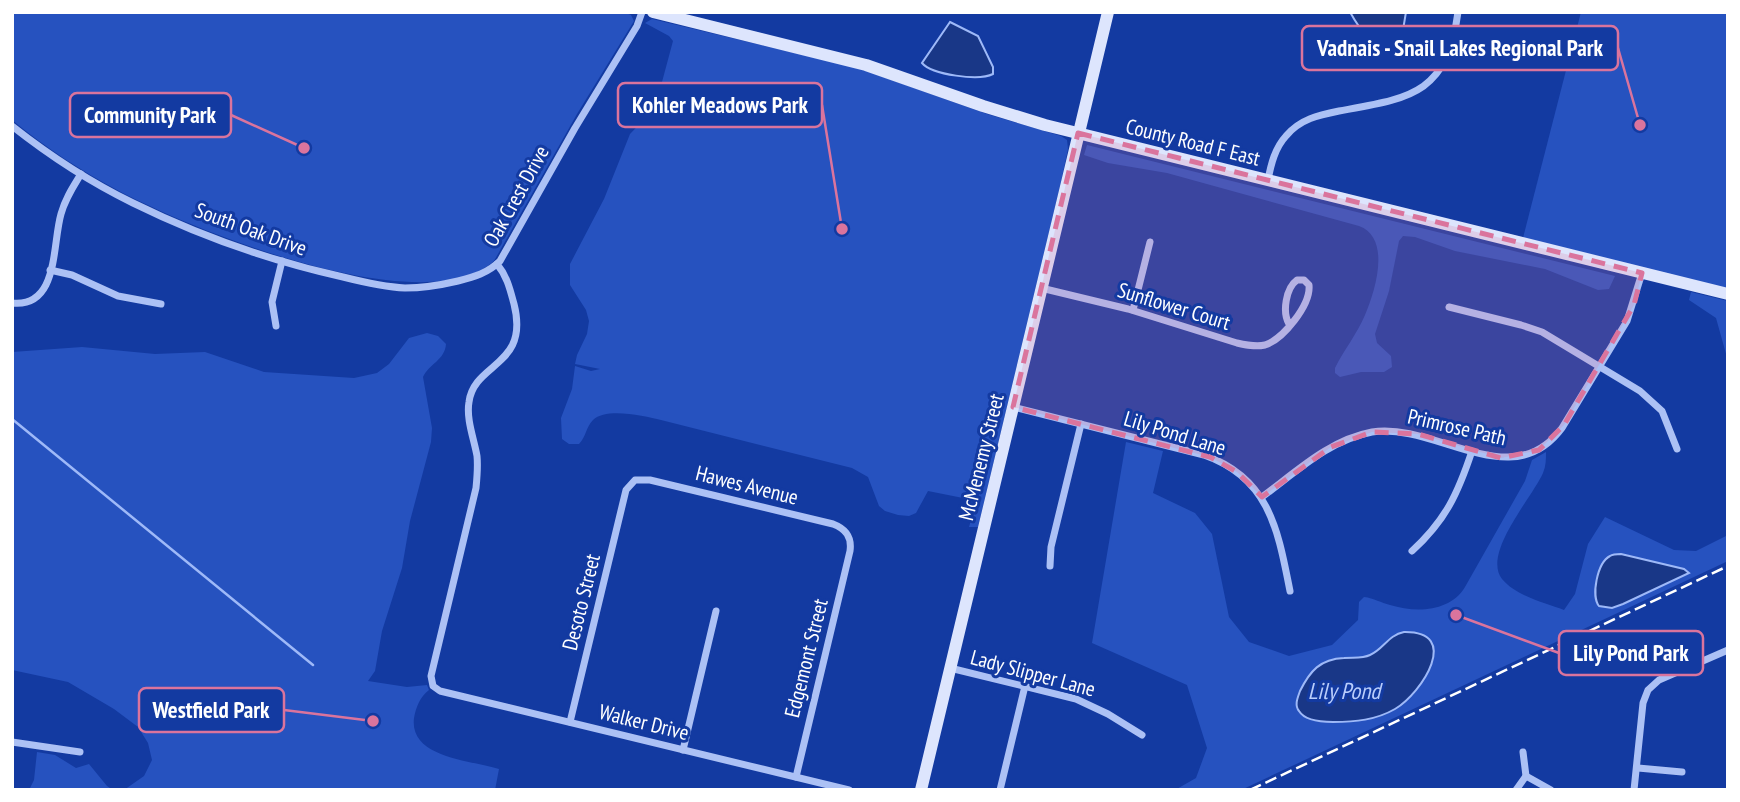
<svg xmlns="http://www.w3.org/2000/svg" width="1740" height="802" font-family="'PT Sans Narrow',sans-serif">
<rect width="100%" height="100%" fill="#133aa1"/>
<g fill="#2652bf">
<path d="M 12,12 L 623,12 L 631,15 L 634,21 L 577,114 L 494,261 C 423,324 193,230 119,191 C 81,171 45,147 12,120 Z"/>
<polygon points="1581,12 1728,12 1728,289 1523,238"/>
<path d="M 652,19 L 858,68 L 987,114 L 1061,136 L 1067,140 L 1068,149 L 1061,182 L 978,527 L 969,527 L 975,507 L 968,499 L 928,491 L 916,513 L 909,516 L 898,515 L 885,511 L 879,506 L 868,477 L 852,468 L 661,420 C 645,416 606,407 593,420 C 586,427 586,437 579,444 L 569,444 L 562,439 L 561,418 L 572,389 L 575,366 L 591,371 L 600,369 L 575,364 L 577,355 L 587,334 L 589,321 L 586,310 L 570,285 L 570,264 L 604,199 L 630,134 L 655,108 L 673,41 L 669,36 L 645,23 Z"/>
<path d="M 1087,145 L 1615,276 L 1609,289 L 1598,290 L 1545,269 L 1455,251 L 1415,237 L 1403,236 L 1399,241 L 1389,291 L 1375,334 L 1377,343 L 1391,356 L 1392,367 L 1384,372 L 1361,372 L 1340,377 L 1335,373 L 1335,368 C 1344,350 1357,334 1365,315 C 1375,292 1392,238 1359,226 L 1167,173 L 1108,163 L 1084,155 Z"/>
<polygon points="1691,292 1728,301 1728,361 1716,318 1689,300"/>
<path d="M 427,333 L 438,336 L 446,344 C 445,360 429,364 423,377 L 432,428 L 431,442 L 410,521 L 402,568 L 382,631 L 375,671 L 368,681 L 407,687 L 427,685 L 429,690 C 420,697 416,707 414,718 C 409,758 471,760 499,769 L 495,790 L 124,790 L 144,776 L 152,760 L 148,743 L 138,727 L 114,709 L 68,682 L 12,670 L 12,352 L 82,347 L 155,354 L 205,352 L 264,372 L 354,378 L 377,373 L 389,364 L 409,338 Z"/>
<path d="M 1126,442 L 1163,451 L 1153,493 L 1195,513 L 1212,534 L 1229,617 L 1249,642 L 1289,656 L 1332,645 L 1358,620 L 1359,602 L 1364,597 C 1374,598 1381,603 1390,605 C 1416,613 1450,612 1465,587 L 1525,481 L 1532,460 L 1546,452 C 1546,459 1546,466 1543,473 C 1532,498 1482,553 1502,579 C 1516,596 1545,603 1564,610 L 1575,594 L 1588,544 L 1605,517 L 1674,550 L 1696,551 L 1728,535 L 1728,561 L 1241,790 L 1175,790 L 1196,778 L 1207,748 L 1187,685 L 1092,643 Z"/>
<polygon points="37,752 55,755 76,768 89,764 107,786 113,790 29,790 34,780"/>
</g>
<g fill="#193787" stroke="#9eb9f8" stroke-width="2">
<path d="M 1350,12 L 1406,12 L 1403,30 L 1393,51 C 1372,47 1360,30 1350,12 Z"/>
<path d="M 950,22 L 978,36 L 993,67 L 993,74 C 979,81 932,75 922,63 Z"/>
<path d="M 1621,554 L 1684,569 L 1689,573 L 1623,604 L 1612,608 L 1599,606 C 1591,596 1597,563 1610,556 C 1613,554 1618,554 1621,554 Z"/>
<path d="M 1404,632 C 1462,631 1422,693 1395,709 C 1376,720 1355,722 1333,722 C 1323,722 1305,721 1299,711 C 1294,705 1298,697 1300,691 C 1310,671 1320,659 1344,658 C 1353,657 1362,659 1370,655 C 1384,649 1388,635 1404,632 Z"/>
</g>
<g fill="none" stroke-linecap="round" stroke-linejoin="round">
<polyline stroke="#9eb9f8" stroke-width="2.5" points="12,419 313,665"/>
<g stroke="#acc1f5" stroke-width="7">
<path d="M 12,126 C 50,156 90,182 133,203 C 198,235 271,261 343,277 C 363,282 384,287 405,288 C 423,288 441,285 458,281 C 474,277 488,273 500,261 L 575,128 L 637,26 L 642,12"/>
<path d="M 1268,180 C 1271,164 1275,148 1286,136 C 1300,119 1319,115 1339,111 C 1410,98 1447,95 1458,12"/>
<path d="M 497,264 C 507,276 510,289 514,304 C 530,367 474,362 469,402 C 466,419 474,439 477,456 C 478,466 477,478 476,488 L 431,676 L 433,686 L 440,691 L 849,790"/>
<polyline points="50,270 72,275 118,296 161,304"/>
<path d="M 1041,288 L 1128,309 L 1237,343 C 1246,345 1255,347 1265,345 C 1283,339 1311,305 1309,285 L 1304,280 L 1297,280 C 1286,288 1282,312 1289,324"/>
<path d="M 12,303 C 59,308 52,245 61,214 C 65,199 73,187 81,174"/>
<polyline points="1449,307 1521,325 1542,332 1640,391 1662,411 1677,449"/>
<polyline points="1133,310 1150,242"/>
<polyline points="276,326 272,302 282,261"/>
<path d="M 1013,407 L 1204,455 C 1270,478 1278,531 1290,591"/>
<path d="M 1262,497 C 1296,472 1329,440 1372,432 C 1437,422 1512,496 1562,428 L 1627,321 L 1642,273"/>
<path d="M 1412,551 C 1446,520 1458,493 1472,451"/>
<polyline points="1050,566 1051,547 1081,424"/>
<polyline points="950,668 1076,699 1108,714 1142,735"/>
<path d="M 570,722 L 626,490 L 635,480 L 650,480 L 833,524 C 846,529 852,537 850,551 L 796,777"/>
<polyline points="12,742 80,752"/>
<polyline points="683,750 716,611"/>
<polyline points="1638,768 1682,772"/>
<polyline points="1526,776 1551,790"/>
<polyline points="1000,790 1025,686"/>
<polyline points="1516,790 1526,776 1523,752"/>
<polyline points="1634,790 1643,703 1648,690 1659,680 1728,650"/>
</g>
<g stroke="#dde5fd" stroke-width="12">
<polyline points="653,12 866,65 983,106 1045,125 1728,294"/>
<polyline points="921,790 1108,12"/>
</g>
<polyline stroke="#fff" stroke-width="2.5" stroke-dasharray="12 5" stroke-linecap="butt" points="1250,790 1728,566"/>
</g>
<path fill="#da749d" fill-opacity="0.2" stroke="#da749d" stroke-width="5" stroke-dasharray="14 9" stroke-linejoin="round" d="M 1078,133 L 1642,273 L 1634,305 L 1564,425 L 1539,450 L 1501,458 L 1418,434 L 1372,432 L 1331,447 L 1262,497 L 1237,472 L 1210,457 L 1013,407 Z"/>
<g text-anchor="middle" dominant-baseline="central" stroke-width="6" stroke-linejoin="round" paint-order="stroke">
<g font-size="21" fill="#fff" stroke="#133aa1">
<text transform="translate(1193 142) rotate(14)">County Road F East</text>
<text transform="translate(516 196) rotate(-61)">Oak Crest Drive</text>
<text transform="translate(251 229) rotate(20)">South Oak Drive</text>
<text transform="translate(1174 306) rotate(17)">Sunflower Court</text>
<text transform="translate(1457 427) rotate(13)">Primrose Path</text>
<text transform="translate(1175 433) rotate(17)">Lily Pond Lane</text>
<text transform="translate(981 457) rotate(-76)">McMenemy Street</text>
<text transform="translate(747 485) rotate(14)">Hawes Avenue</text>
<text transform="translate(581 602) rotate(-76)">Desoto Street</text>
<text transform="translate(806 658) rotate(-76)">Edgemont Street</text>
<text transform="translate(1033 673) rotate(15)">Lady Slipper Lane</text>
<text transform="translate(644 722) rotate(14)">Walker Drive</text>
</g>
<g font-size="23" font-style="italic" fill="#b9cdfb" stroke="#133aa1">
<text x="1344" y="690">Lily Pond</text>
</g>
</g>
<path fill="none" stroke="#da749d" stroke-width="2.5" d="M1640 125L1618 48M842 229L822 105M304 148L231 115M1456 615L1559 653M373 721L284 710"/>
<g fill="#da749d" stroke="#133aa1" stroke-width="2.5">
<circle cx="1640" cy="125" r="7"/>
<circle cx="842" cy="229" r="7"/>
<circle cx="304" cy="148" r="7"/>
<circle cx="1456" cy="615" r="7"/>
<circle cx="373" cy="721" r="7"/>
</g>
<g fill="#133aa1" stroke="#da749d" stroke-width="2.5">
<rect x="1302" y="26" width="316" height="44" rx="7"/>
<rect x="618" y="83" width="204" height="44" rx="7"/>
<rect x="70" y="93" width="161" height="44" rx="7"/>
<rect x="1559" y="631" width="144" height="44" rx="7"/>
<rect x="139" y="688" width="145" height="44" rx="7"/>
</g>
<g font-size="23" text-anchor="middle" font-weight="bold" fill="#fff">
<text x="1460" y="56">Vadnais - Snail Lakes Regional Park</text>
<text x="720" y="113">Kohler Meadows Park</text>
<text x="150" y="123">Community Park</text>
<text x="1631" y="661">Lily Pond Park</text>
<text x="211" y="718">Westfield Park</text>
</g>
<rect width="1740" height="802" fill="none" stroke="#ffffff" stroke-width="28"/>
</svg>
